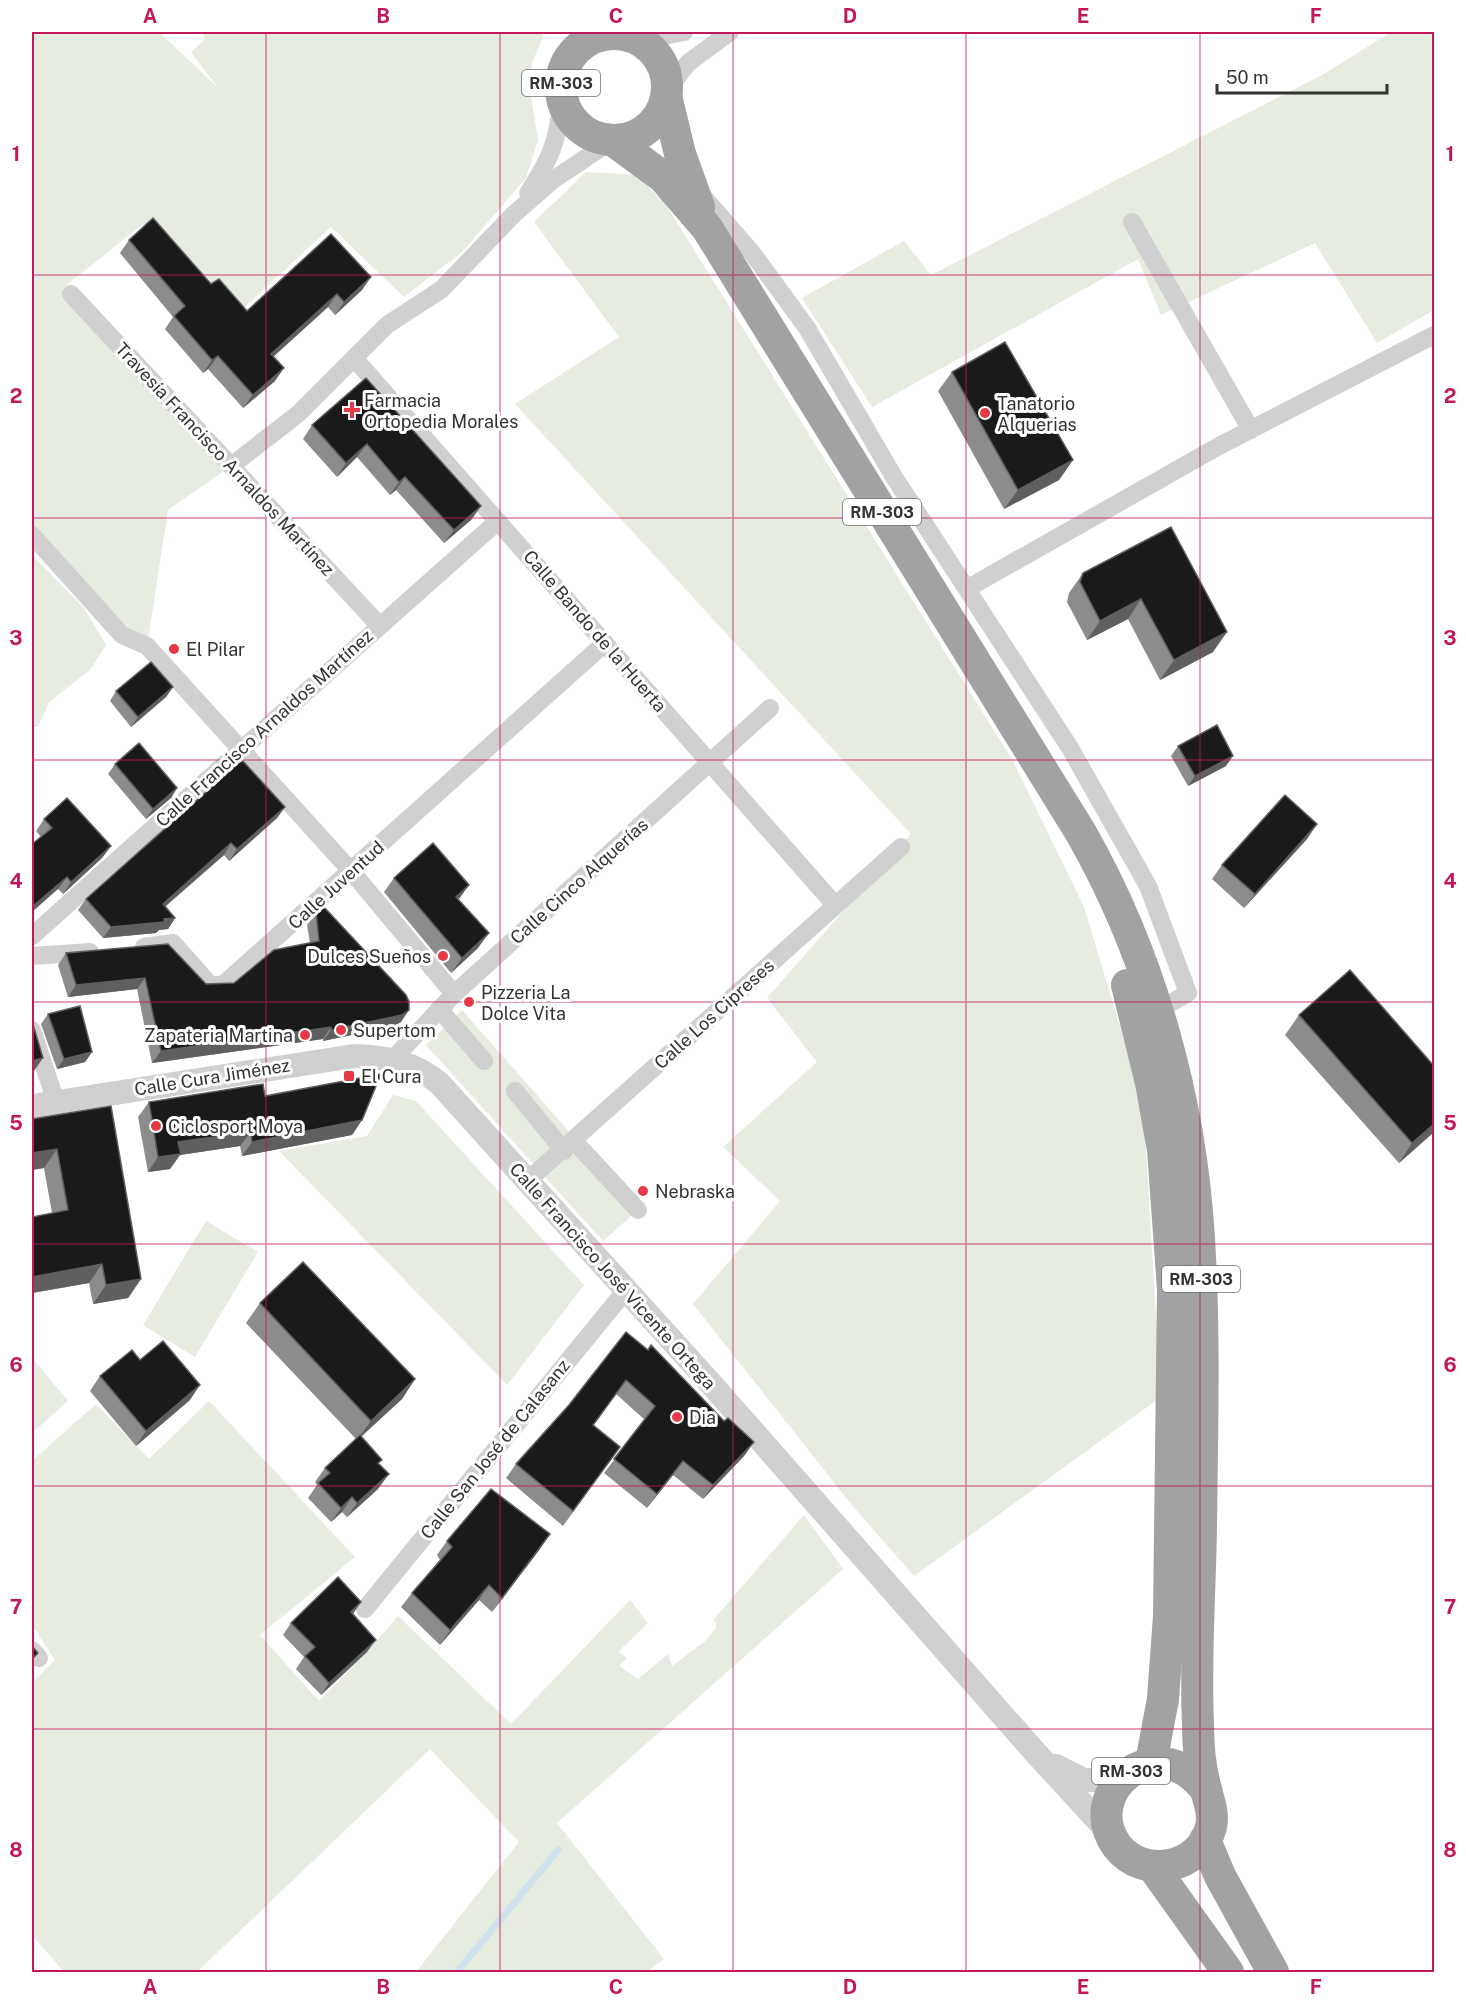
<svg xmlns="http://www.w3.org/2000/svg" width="1466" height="2004" font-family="'Public Sans',sans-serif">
<rect width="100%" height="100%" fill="#fff"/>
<g fill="#e6ecdf">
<polygon points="32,32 159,32 217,87 191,52 205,39 202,32 542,32 543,37 532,63 529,84 538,140 526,178 462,252 404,297 331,227 237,314 143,224 63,288 231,466 168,510 147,646 32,535"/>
<polygon points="1391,32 1434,32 1434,310 1377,343 1315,243 1161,315 1138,259 872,407 802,298 904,241 931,275 1324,74"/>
<polygon points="586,172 637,175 666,205 1013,761 1084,907 1143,1103 1161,1397 914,1576 851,1504 693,1304 780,1201 723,1147 817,1062 767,998 911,834 515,404 619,337 534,222"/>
<polygon points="32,555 84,608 106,645 90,670 49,702 38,727 32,727"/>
<polygon points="462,1010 638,1210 603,1241 426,1045"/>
<polygon points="393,1095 416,1101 584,1285 507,1385 279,1151 367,1136"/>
<polygon points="206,1221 258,1252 195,1357 143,1325"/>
<polygon points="32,1358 68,1401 32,1433"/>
<polygon points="209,1401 355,1557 260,1635 319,1701 367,1652 398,1616 511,1724 630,1600 648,1623 618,1652 627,1658 619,1666 638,1679 668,1654 672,1666 704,1642 717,1627 714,1619 804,1515 843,1569 557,1823 664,1959 647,1972 416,1972 519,1842 430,1749 197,1972 64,1972 32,1935 32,1683 55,1660 32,1625 32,1461 96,1404 149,1459"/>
</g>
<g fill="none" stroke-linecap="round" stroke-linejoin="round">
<polyline stroke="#cfe2ee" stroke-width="7" points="457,1972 558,1850"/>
<g stroke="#d0d0d0" stroke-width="18">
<polyline points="625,32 629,36"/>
<polyline points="640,41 684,32"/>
<polyline points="668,89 688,63 730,32"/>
<polyline points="699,192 753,254 807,328 894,477 1070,748 1148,886 1188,993 1157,1011"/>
<path d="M 528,193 C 551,158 557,143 562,101"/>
<polyline points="1132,222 1251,430"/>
<polyline points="71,294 379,625"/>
<polyline points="354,358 835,905"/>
<polyline points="231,466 298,414 387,325 442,289 514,214 553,180 611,141"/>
<polyline points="32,535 122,635 147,646 352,872 454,994"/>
<polyline points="968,588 1219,446 1434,335"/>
<polyline points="32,936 498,521"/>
<polyline points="144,947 173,943 211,986 224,984 605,643"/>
<polyline points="32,956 90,952"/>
<polyline points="439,1009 484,1061"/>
<polyline points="32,1030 56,1102"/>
<polyline points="393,1059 454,994 770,708"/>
<polyline points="515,1091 564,1151"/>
<polyline points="574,1141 638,1210"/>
<polyline points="527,1181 901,847"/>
<polyline points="365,1609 626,1290"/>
<polyline points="32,1650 39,1658"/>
</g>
<g stroke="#d0d0d0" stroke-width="24">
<path d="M 32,1106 L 354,1056 C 387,1057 413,1062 439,1083 L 713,1386 L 1034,1751 L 1111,1835"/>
<polyline points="1056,1766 1084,1780 1121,1780"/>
</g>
<g stroke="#a2a2a2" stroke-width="32">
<circle cx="614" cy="87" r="53"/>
<polyline points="667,100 680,154 699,207"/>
<path d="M 614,141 L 663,177 L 707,228 L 1081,833 C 1150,954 1191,1099 1199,1239 C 1205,1335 1202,1431 1201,1527 C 1200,1593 1195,1659 1198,1724 C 1198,1745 1200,1769 1206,1789 C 1209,1803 1214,1813 1211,1827 C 1200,1869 1143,1880 1117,1846 C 1078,1793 1156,1725 1205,1789"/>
<polyline points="1127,985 1151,1083 1163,1150 1173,1289 1169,1616 1163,1699 1151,1763"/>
<polyline points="1205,1840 1220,1876 1273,1972"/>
<polyline points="1153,1867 1228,1972"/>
</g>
</g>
<g fill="#8c8c8c">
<polygon points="129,240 211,284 247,311 362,290 335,315 328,307 274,356 275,381 243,408 208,369 203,373 165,329 173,317 120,253"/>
<polygon points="952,372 1073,460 1059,480 1004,509 938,391"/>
<polygon points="366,378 481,506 471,520 444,543 396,490 390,495 357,457 337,477 303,439 312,425"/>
<polygon points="1171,527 1213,652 1160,680 1128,619 1087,640 1067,602 1069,593 1083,573"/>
<polygon points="173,687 166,697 131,727 110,701 116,691"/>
<polygon points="1178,746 1226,766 1188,786 1171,756"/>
<polygon points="115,764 177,788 171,798 146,819 108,774"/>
<polygon points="285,807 277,818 229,861 224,855 165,907 175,918 168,929 159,930 156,933 103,938 78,910 86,899"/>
<polygon points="44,819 111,846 102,858 63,894 58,889 41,837 36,831"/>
<polygon points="1317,824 1307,839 1244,908 1212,879 1222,865"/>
<polygon points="394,878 459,899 478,948 451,973 384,892"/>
<polygon points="316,913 401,1022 394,1026 323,1041 323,1039 152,1063 137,989 68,997 58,965 66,953 206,984 234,983 310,943 307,925"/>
<polygon points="48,1014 92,1052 85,1062 57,1069 41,1024"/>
<polygon points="1299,1015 1434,1132 1399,1163 1285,1035"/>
<polygon points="265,1096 362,1120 352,1135 242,1156 240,1146 180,1155 170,1169 148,1172 138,1117 149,1102"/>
<polygon points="111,1106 141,1279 128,1298 93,1304 89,1283 32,1293 32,1217 52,1213 44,1168 32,1170 32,1119"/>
<polygon points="260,1303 415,1379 402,1399 361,1437 379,1464 378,1489 347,1517 342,1512 331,1522 308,1498 317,1485 315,1482 325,1468 356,1439 246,1323"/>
<polygon points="626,1332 724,1421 754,1442 744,1456 703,1499 673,1475 647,1508 604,1473 645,1420 616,1394 594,1425 620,1447 563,1526 506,1478 516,1464 569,1405"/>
<polygon points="100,1376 190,1400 136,1446 90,1391"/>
<polygon points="447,1541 540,1549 492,1612 479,1600 440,1645 401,1607 412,1593 440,1560 437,1555"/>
<polygon points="352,1615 367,1652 321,1695 296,1669 304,1657 283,1635 291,1623"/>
</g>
<g fill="#5f5f5f">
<polygon points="371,277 362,290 335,315 344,302"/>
<polygon points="337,294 328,307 262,367 271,354"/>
<polygon points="218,356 208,369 203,373 212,360"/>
<polygon points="284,368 275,381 243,408 253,395"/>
<polygon points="367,444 357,457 337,477 346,463"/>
<polygon points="1073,460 1059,480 1004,509 1018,490"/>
<polygon points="405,477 396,490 390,495 399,482"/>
<polygon points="481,506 471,520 444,543 454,530"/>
<polygon points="1141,599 1128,619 1087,640 1100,621"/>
<polygon points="1227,632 1213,652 1160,680 1174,660"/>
<polygon points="173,687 166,697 131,727 138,717"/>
<polygon points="1233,756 1226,766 1188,786 1195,776"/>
<polygon points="177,788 171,798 146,819 153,809"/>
<polygon points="285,807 277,818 229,861 237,849"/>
<polygon points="1317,824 1307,839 1244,908 1255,894"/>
<polygon points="231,843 224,855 155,915 163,904"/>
<polygon points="111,846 102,858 63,894 71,882"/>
<polygon points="67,877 58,889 32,912 32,907"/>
<polygon points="469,885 459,899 456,897"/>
<polygon points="175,918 168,929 159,930 156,933 103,938 111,927"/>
<polygon points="489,933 478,948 451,973 462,958"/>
<polygon points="145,978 137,989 68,997 76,985"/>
<polygon points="409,1010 401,1022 394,1026 323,1041 331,1030"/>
<polygon points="331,1027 323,1039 152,1063 161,1051"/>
<polygon points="92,1052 85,1062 57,1069 64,1059"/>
<polygon points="43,1058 34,1071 32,1071 32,1061"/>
<polygon points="362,1120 352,1135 242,1156 252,1142"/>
<polygon points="1434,1124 1434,1132 1399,1163 1412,1143"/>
<polygon points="251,1132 240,1146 180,1155 170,1169 148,1172 158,1157 178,1142"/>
<polygon points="57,1149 44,1168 32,1170 32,1153"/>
<polygon points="102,1264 89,1283 32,1293 32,1277"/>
<polygon points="141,1279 128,1298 93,1304 106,1285"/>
<polygon points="415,1379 402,1399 357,1440 371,1421"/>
<polygon points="200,1385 190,1400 136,1446 146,1431"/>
<polygon points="754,1442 744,1456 703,1499 713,1485"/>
<polygon points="683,1461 673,1475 647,1508 657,1494"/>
<polygon points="389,1474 378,1489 347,1517 357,1503"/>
<polygon points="352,1497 342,1512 331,1522 341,1508"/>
<polygon points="550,1534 540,1549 492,1612 502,1598"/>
<polygon points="489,1585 479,1600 440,1645 450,1630"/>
<polygon points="361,1602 353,1614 351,1612"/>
<polygon points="376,1640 367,1652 321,1695 329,1683"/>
</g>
<g fill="#1a1a1a" stroke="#5f5f5f" stroke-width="1.5">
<polygon points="153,218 211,284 219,279 247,311 331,234 371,277 344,302 337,294 271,354 284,368 253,395 218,356 212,360 174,316 185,306 129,240"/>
<polygon points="1005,342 1073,460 1018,490 952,372"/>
<polygon points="366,378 481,506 454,530 405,477 399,482 367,444 346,463 312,425"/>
<polygon points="1171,527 1227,632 1174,660 1141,599 1100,621 1080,582 1083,573"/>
<polygon points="151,662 173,687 138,717 116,691"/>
<polygon points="1217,725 1233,756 1195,776 1178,746"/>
<polygon points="139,743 177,788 153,809 115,764"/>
<polygon points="242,760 285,807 237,849 231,843 163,904 175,918 164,919 164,922 111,927 86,899"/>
<polygon points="1285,795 1317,824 1255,894 1222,865"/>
<polygon points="67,798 111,846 71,882 67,877 32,907 32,844 52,828 44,819"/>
<polygon points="433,843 469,885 456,897 489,933 462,958 394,878"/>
<polygon points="323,906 406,995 409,1002 409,1010 402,1015 331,1030 331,1027 161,1051 145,978 76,985 66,953 168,944 206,984 234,983 274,950 319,941 316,913"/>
<polygon points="1350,970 1434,1066 1434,1124 1412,1143 1299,1015"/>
<polygon points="80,1006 92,1052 64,1059 48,1014"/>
<polygon points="32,1021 43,1058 32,1061"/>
<polygon points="381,1074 362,1120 252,1142 251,1132 178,1142 181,1154 158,1157 149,1102 263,1084 265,1096"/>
<polygon points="111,1106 141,1279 106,1285 102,1264 32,1277 32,1217 68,1210 57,1149 32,1153 32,1119"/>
<polygon points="303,1262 415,1379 371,1421 260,1303"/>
<polygon points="626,1332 648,1350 651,1345 724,1421 728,1418 754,1442 713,1485 683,1461 657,1494 614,1459 655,1406 626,1380 593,1425 620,1447 573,1511 516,1464 569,1405"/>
<polygon points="163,1341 200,1385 146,1431 100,1376 132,1350 140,1360"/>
<polygon points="360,1435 382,1460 378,1463 389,1474 357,1503 352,1497 341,1508 318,1483 330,1473 325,1468"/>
<polygon points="491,1489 550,1534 502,1598 489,1585 450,1630 412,1593 452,1547 447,1541"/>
<polygon points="338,1577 361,1602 351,1612 376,1640 329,1683 305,1656 315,1647 291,1623"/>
<polygon points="32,1646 38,1653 32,1659"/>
</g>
<path fill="none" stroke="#c2185b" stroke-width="1.5" stroke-opacity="0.55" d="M 266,32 L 266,1972M 500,32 L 500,1972M 733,32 L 733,1972M 966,32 L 966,1972M 1200,32 L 1200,1972M 32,275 L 1434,275M 32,518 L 1434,518M 32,760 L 1434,760M 32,1002 L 1434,1002M 32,1244 L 1434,1244M 32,1486 L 1434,1486M 32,1729 L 1434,1729"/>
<g fill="#e63946" stroke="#fff" stroke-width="2">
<path d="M349 401h6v6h6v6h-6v6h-6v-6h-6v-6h6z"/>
<circle cx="985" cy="413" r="6"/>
<circle cx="174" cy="649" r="6"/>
<circle cx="443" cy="956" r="6"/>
<circle cx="469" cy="1002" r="6"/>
<circle cx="341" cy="1030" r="6"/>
<circle cx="305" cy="1035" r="6"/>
<rect x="343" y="1070" width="12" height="12" rx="3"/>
<circle cx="156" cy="1126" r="6"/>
<circle cx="643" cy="1191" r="6"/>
<circle cx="677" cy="1417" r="6"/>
</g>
<g text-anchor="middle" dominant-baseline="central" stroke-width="6" stroke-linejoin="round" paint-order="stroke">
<g fill="#fff" stroke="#707070" stroke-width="1.5">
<rect x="522" y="70" width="78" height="26" rx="4.5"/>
<rect x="843" y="499" width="78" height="26" rx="4.5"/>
<rect x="1162" y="1266" width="78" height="26" rx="4.5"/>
<rect x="1092" y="1758" width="78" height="26" rx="4.5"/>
</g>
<g font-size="16" font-weight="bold" fill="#333">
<text x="561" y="83">RM-303</text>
<text x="882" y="512">RM-303</text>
<text x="1201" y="1279">RM-303</text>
<text x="1131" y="1771">RM-303</text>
</g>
<g font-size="18" fill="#333" stroke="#fff" text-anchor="start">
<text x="364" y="400">Farmacia<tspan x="364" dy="21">Ortopedia Morales</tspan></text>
<text x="997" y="403">Tanatorio<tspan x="997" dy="21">Alquerias</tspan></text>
<text x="186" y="649">El Pilar</text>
<text x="431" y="956" text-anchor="end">Dulces Sueños</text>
<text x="481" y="992">Pizzeria La<tspan x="481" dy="21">Dolce Vita</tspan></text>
<text x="353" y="1030">Supertom</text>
<text x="293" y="1035" text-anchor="end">Zapateria Martina</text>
<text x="361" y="1076">El Cura</text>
<text x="168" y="1126">Ciclosport Moya</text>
<text x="655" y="1191">Nebraska</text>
<text x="689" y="1417">Dia</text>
</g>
<g font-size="18" fill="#333" stroke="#fff">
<text transform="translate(225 459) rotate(47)">Travesía Francisco Arnaldos Martínez</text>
<text transform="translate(595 631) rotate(49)">Calle Bando de la Huerta</text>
<text transform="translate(264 728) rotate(-42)">Calle Francisco Arnaldos Martínez</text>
<text transform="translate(579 881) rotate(-42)">Calle Cinco Alquerías</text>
<text transform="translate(336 885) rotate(-42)">Calle Juventud</text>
<text transform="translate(714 1014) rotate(-42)">Calle Los Cipreses</text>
<text transform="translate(212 1077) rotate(-9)">Calle Cura Jiménez</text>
<text transform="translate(613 1276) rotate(48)">Calle Francisco José Vicente Ortega</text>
<text transform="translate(495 1449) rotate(-51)">Calle San José de Calasanz</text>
</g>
</g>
<rect width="1466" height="2004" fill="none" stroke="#ffffff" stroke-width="66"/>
<path d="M1217 84v9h170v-9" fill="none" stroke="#333333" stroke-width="3"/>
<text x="1226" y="84" font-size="18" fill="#333333" stroke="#ffffff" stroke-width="4.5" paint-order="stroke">50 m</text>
<rect x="33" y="33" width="1400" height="1938" fill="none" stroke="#c2185b" stroke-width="2"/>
<g font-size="20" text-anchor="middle" font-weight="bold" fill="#c2185b">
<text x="150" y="23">A</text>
<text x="383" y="23">B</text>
<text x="616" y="23">C</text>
<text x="850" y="23">D</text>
<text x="1083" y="23">E</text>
<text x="1316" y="23">F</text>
<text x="16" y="161">1</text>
<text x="1450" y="161">1</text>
<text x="16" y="403">2</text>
<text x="1450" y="403">2</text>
<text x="16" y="645">3</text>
<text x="1450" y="645">3</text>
<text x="16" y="888">4</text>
<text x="1450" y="888">4</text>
<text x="16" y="1130">5</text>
<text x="1450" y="1130">5</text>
<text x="16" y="1372">6</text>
<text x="1450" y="1372">6</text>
<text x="16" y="1614">7</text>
<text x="1450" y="1614">7</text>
<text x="16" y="1857">8</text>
<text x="1450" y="1857">8</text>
<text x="150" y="1994">A</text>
<text x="383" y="1994">B</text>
<text x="616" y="1994">C</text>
<text x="850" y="1994">D</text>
<text x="1083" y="1994">E</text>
<text x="1316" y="1994">F</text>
</g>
</svg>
